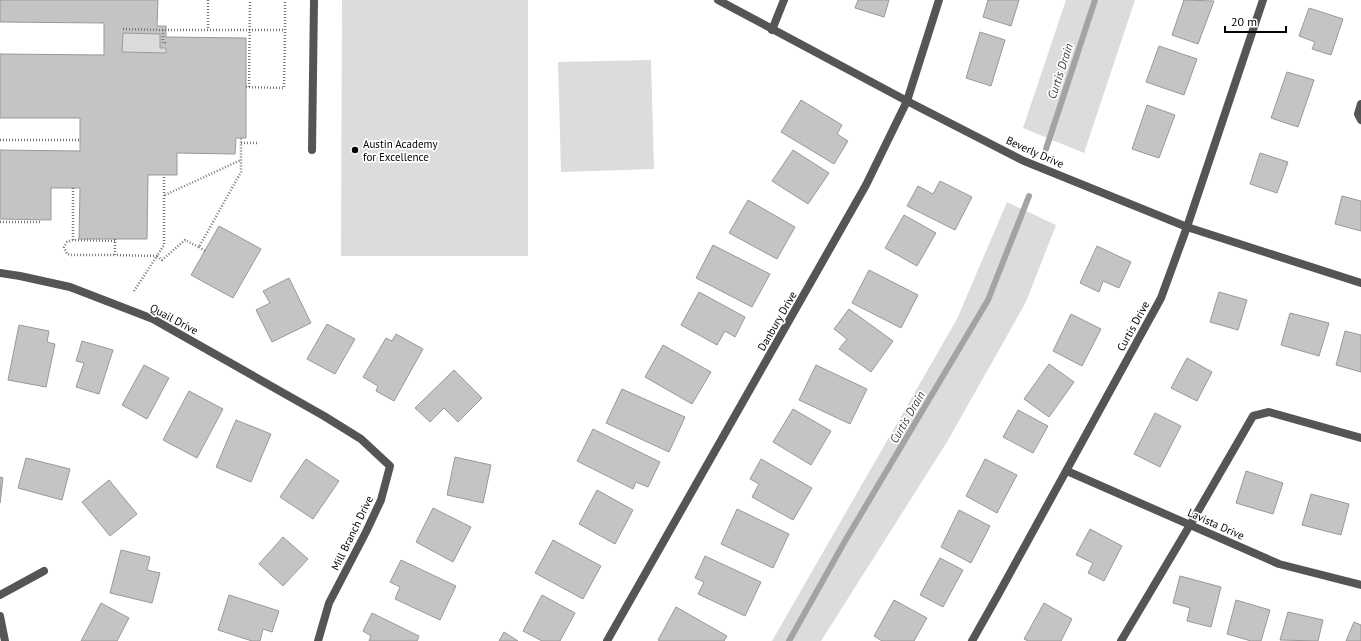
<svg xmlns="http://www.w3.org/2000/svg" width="1361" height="641" font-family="'PT Sans',sans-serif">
<rect width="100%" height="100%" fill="#fff"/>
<g fill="#dcdcdc">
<polygon points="342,0 528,0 528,256 341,256"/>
<polygon points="1066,0 1135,0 1084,153 1023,128"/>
<polygon points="123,33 160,34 160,48 166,48 166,53 122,52"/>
<polygon points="651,60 654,169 561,172 558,62"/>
<polygon points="1007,202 1056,225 1026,302 947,442 821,641 772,641 957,319"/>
</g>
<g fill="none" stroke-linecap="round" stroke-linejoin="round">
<g stroke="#a3a3a3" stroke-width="6">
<polyline points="1046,149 1095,0"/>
<polyline points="789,641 845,541 988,300 1029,196"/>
</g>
</g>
<g fill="#c4c4c4" stroke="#999" fill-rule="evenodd">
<path d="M 0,0 L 158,0 L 157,26 L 166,26 L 166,37 L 246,38 L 246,138 L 236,138 L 235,154 L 177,153 L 177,175 L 148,175 L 147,239 L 79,239 L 80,188 L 51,188 L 51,220 L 0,219 L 0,150 L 80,151 L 80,118 L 0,118 L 0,54 L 104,55 L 104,23 L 0,22 ZM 123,33 L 160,34 L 160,48 L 166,48 L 166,53 L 122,52 Z"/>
<polygon points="858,0 889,0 884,17 855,8"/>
<polygon points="988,0 1019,0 1011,26 983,17"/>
<polygon points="1184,0 1214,1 1198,44 1172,35"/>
<polygon points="1309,8 1343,19 1331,55 1312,49 1315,42 1299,36"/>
<polygon points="980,32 1005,40 991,86 966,78"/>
<polygon points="1159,46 1197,59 1184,95 1146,82"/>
<polygon points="1287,72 1314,80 1298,127 1271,118"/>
<polygon points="801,100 842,125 837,134 848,141 834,164 781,132"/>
<polygon points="1147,105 1175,115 1159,158 1132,149"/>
<polygon points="793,150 829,173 808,204 772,181"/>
<polygon points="1260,153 1288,162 1277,193 1250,184"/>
<polygon points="940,181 972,197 955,230 907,206 918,186 933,194"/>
<polygon points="1342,196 1361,201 1361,231 1335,224"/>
<polygon points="748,200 795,227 777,259 729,233"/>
<polygon points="904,215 936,233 917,266 885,248"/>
<polygon points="219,226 261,249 233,298 191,275"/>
<polygon points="713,245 770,274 752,307 696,278"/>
<polygon points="1097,246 1131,262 1119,288 1103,281 1099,292 1080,283"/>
<polygon points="869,270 918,295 901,328 852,303"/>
<polygon points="289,278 311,323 272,342 256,310 270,303 263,291"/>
<polygon points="699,292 745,317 735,337 725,331 717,345 681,325"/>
<polygon points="1219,292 1247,300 1238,330 1210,322"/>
<polygon points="849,309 893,341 871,372 839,349 847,339 834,329"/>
<polygon points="1290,313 1329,323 1319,356 1281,345"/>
<polygon points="1071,314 1101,329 1082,366 1053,351"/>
<polygon points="327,324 355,339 335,374 307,359"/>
<polygon points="19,325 49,331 47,342 55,344 46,387 8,380"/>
<polygon points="1345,331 1361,335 1361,372 1336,365"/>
<polygon points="396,334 423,349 394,401 376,391 378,386 363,377 386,338 392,341"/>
<polygon points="82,341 113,350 99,394 76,387 84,363 76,361"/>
<polygon points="663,345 711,372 692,404 645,377"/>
<polygon points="1187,358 1212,372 1197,401 1171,388"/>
<polygon points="1049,364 1074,382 1049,417 1024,399"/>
<polygon points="144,365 169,378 147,419 122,405"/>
<polygon points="816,365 867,389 850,424 799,400"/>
<polygon points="454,370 482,398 458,422 444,408 430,422 415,408"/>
<polygon points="622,389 685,417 669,452 606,423"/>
<polygon points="189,391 223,409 197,458 163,440"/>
<polygon points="793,409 831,431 811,465 773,442"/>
<polygon points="1018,410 1048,426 1033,453 1003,437"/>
<polygon points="1155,413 1181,426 1160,467 1134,454"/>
<polygon points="236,420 271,434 251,482 216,467"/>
<polygon points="593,429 660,462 648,487 636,482 633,489 577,461"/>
<polygon points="455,457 491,465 483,503 447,495"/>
<polygon points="26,458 70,469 62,500 18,488"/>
<polygon points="306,459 339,481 313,519 280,497"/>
<polygon points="761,459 812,488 793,520 752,497 759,484 750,479"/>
<polygon points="985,459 1017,475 997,513 966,496"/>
<polygon points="1246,471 1283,483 1273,514 1236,503"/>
<polygon points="0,477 3,478 0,503"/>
<polygon points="109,480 137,514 110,536 82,502"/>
<polygon points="597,490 633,510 615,544 579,524"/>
<polygon points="1311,494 1349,504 1341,535 1302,525"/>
<polygon points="433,508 471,527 453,562 416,542"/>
<polygon points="737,509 789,534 773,568 721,544"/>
<polygon points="959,510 990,526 971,563 941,547"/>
<polygon points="1090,529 1122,546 1104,581 1088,573 1093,563 1076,555"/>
<polygon points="283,537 308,559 283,586 259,564"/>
<polygon points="553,540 601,566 583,599 535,573"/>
<polygon points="121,550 150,557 147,570 160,573 152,603 110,593"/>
<polygon points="705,556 761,582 745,616 698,594 704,582 695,578"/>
<polygon points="940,558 963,570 943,607 920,595"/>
<polygon points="401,560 456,586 440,620 395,599 400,587 390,582"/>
<polygon points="1180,576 1221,587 1211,627 1187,621 1190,608 1173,603"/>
<polygon points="229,595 279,611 272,632 263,629 260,641 252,641 218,630"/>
<polygon points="542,595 575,613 560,641 542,641 523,631"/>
<polygon points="894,600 927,618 914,641 882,641 874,636"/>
<polygon points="1236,600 1270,610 1261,641 1251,641 1227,634"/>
<polygon points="101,603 129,618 117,641 81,641"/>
<polygon points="1044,603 1072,619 1061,641 1028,641 1024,639"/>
<polygon points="676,607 727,636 724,641 660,641 658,640"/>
<polygon points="1288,612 1323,620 1318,641 1280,640"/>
<polygon points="372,613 419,636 417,641 369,641 371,636 363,631"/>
<polygon points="1354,622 1361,625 1361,641 1346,641"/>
<polygon points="504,632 518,641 499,641"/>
</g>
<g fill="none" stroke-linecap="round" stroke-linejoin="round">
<g stroke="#777" stroke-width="2.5" stroke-dasharray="1 2" stroke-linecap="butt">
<polyline points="208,0 208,30"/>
<polyline points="123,29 163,30"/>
<polyline points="166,43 163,43 163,30 285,30 285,0"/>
<polyline points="246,87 284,88 285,30"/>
<polyline points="249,87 250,0"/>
<polyline points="0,140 80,140"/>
<polyline points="241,143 259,143"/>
<polyline points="73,188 73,240"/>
<polyline points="165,195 241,160"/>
<polyline points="0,222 41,222"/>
<polyline points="115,239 115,255 157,256 164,245 164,175"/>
<polyline points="115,241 73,240 67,242 64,247 67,254 71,255 115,255"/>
<polyline points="199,247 205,251"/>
<polyline points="134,291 157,256 162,260 185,240 199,247 241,172 241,138"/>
</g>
<g stroke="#555" stroke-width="8">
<polyline points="772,30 784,0"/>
<polyline points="1361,104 1358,114 1361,120"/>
<polyline points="312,150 314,0"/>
<polyline points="1121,641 1190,525 1253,416 1269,412 1361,438"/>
</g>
<g stroke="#555" stroke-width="8">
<polyline points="0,273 20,276 70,287 153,319 324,416 361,439 390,466 381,500 366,532 329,603 318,641"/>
<polyline points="1067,471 1279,564 1361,585"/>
<polyline points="0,595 44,571"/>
<polyline points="0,616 5,641"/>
<polyline points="607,641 866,185 907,101 939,0"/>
<polyline points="972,641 998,595 1161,298 1187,227 1263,0"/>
</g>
<polyline stroke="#555" stroke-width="8" points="718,0 907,101 1024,161 1187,227 1361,283"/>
</g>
<circle fill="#000" stroke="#fff" stroke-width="1.5" cx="355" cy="150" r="4"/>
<g text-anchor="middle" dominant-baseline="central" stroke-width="3.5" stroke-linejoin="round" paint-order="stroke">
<g font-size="11" fill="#000" stroke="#fff" text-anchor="start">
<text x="363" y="144">Austin Academy<tspan x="363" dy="13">for Excellence</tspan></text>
</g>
<g font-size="11" fill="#000" stroke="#fff">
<text transform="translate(1035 152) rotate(24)">Beverly Drive</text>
<text transform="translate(174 319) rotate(28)">Quail Drive</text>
<text transform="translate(777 321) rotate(-60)">Danbury Drive</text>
<text transform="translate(1133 326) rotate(-61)">Curtis Drive</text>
<text transform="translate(1216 524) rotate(24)">Lavista Drive</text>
<text transform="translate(352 533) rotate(-64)">Mill Branch Drive</text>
</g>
<g font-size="12" font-style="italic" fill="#444" stroke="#fff">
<text transform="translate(1060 71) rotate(-72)">Curtis Drain</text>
<text transform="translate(907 417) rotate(-60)">Curtis Drain</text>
</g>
</g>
<path d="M1225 26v6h61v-6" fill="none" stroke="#000000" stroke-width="2"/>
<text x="1231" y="26" font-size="12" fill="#000000" stroke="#ffffff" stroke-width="3" paint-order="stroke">20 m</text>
</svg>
